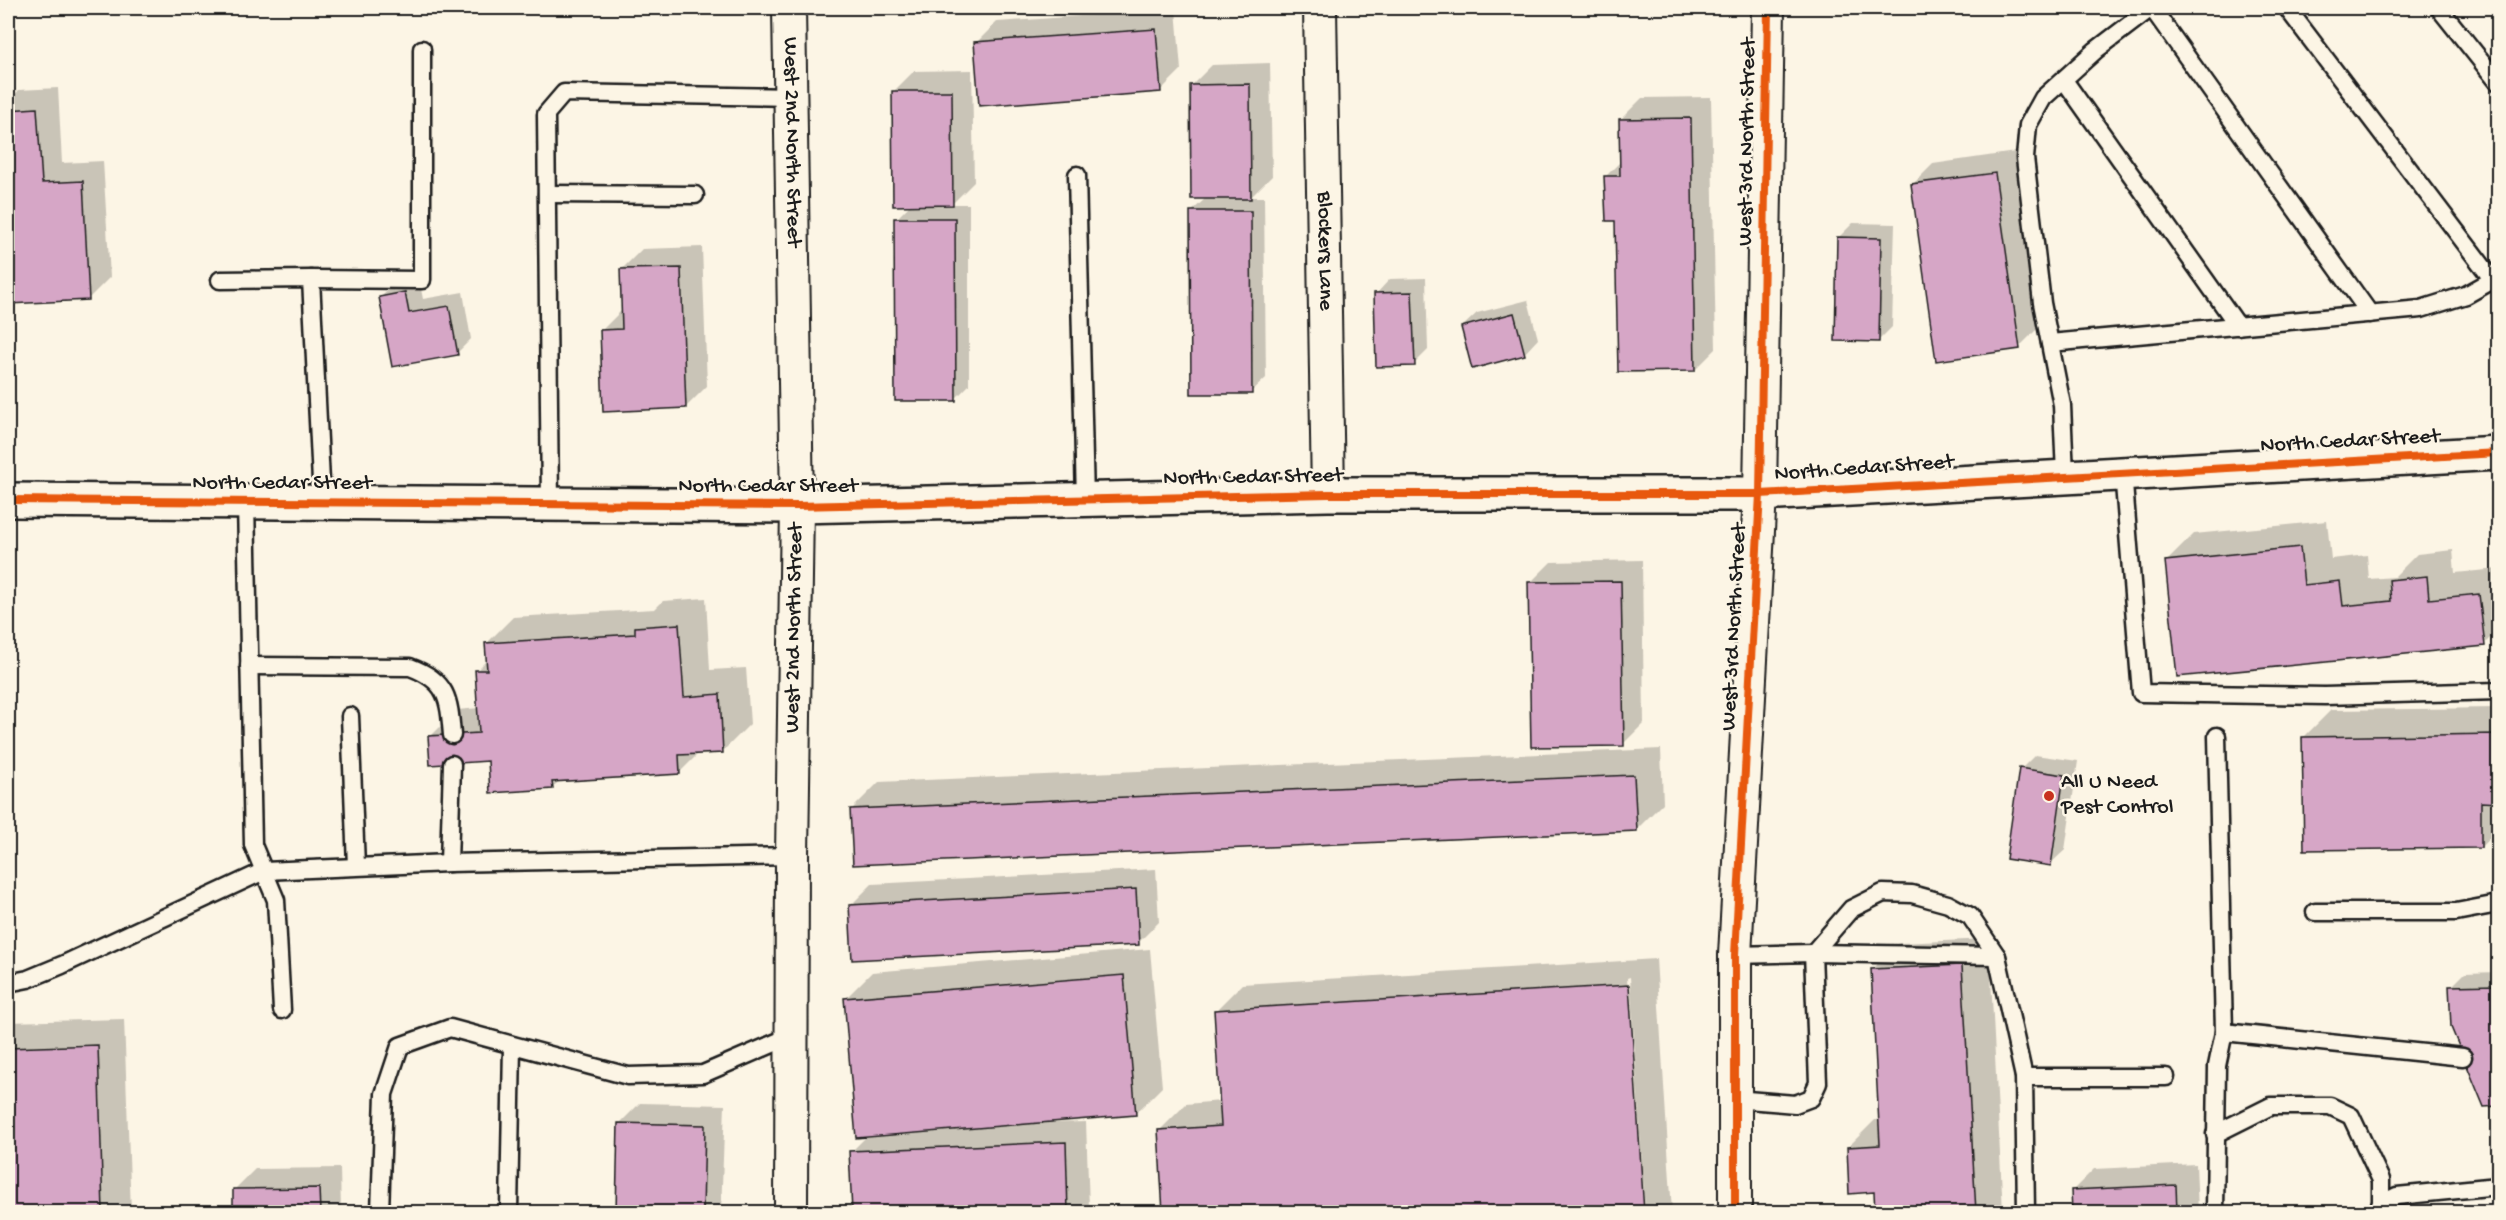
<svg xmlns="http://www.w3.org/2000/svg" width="2506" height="1220" font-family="'Gochi Hand',sans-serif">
<rect width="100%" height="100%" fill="#fcf5e5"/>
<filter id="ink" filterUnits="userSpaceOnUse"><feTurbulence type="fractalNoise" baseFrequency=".0167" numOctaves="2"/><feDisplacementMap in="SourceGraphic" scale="12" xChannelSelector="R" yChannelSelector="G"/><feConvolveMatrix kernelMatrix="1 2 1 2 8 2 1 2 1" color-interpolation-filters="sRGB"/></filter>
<g filter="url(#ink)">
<g fill="#0003">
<polygon points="2058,8 2072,8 2063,14"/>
<polygon points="1176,9 1181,70 1160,91 976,43 997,22"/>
<polygon points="1270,63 1272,176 1251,197 1264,197 1266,378 1251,392 1192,211 1206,198 1191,86 1212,65"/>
<polygon points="972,70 974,182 952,204 969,204 969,385 955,399 896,219 911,204 893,92 914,71"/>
<polygon points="58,88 62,163 103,161 110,277 89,298 8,302 8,102 19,90"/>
<polygon points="1711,97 1716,349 1695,370 1616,219 1606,176 1621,161 1621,119 1642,98"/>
<polygon points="2015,152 2040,326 2019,347 1912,185 1933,164"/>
<polygon points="1853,223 1895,224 1892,327 1878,341 1839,237"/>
<polygon points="702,247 707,386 686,407 601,331 623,309 621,270 642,249"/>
<polygon points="1426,278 1428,350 1414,364 1376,294 1390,279"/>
<polygon points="419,279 423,299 463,292 471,339 457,353 381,297 395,283"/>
<polygon points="1528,300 1538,339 1524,354 1462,327 1477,313"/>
<polygon points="2327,521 2331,559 2367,555 2369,579 2394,577 2417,554 2453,550 2455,573 2498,569 2498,630 2484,644 2167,561 2194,534"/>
<polygon points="1642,560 1644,723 1623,744 1530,583 1551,562"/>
<polygon points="706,598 710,670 746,668 750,724 723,751 699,753 679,773 560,780 553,787 430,737 457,710 479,708 476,671 487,660 486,644 513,617 655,609 663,601"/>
<polygon points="2498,708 2498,829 2481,847 2304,737 2331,710"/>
<polygon points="1661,749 1663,803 1636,830 852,809 879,782"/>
<polygon points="2035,755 2078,761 2065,850 2050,864 2021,769"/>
<polygon points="1156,869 1159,922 1138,943 851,905 872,884"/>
<polygon points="1989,939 2003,1212 1876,1212 1875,1191 1848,1147 1875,1120 1880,1120 1872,970 1899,943"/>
<polygon points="1150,949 1162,1087 1135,1114 1052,1121 1053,1123 1086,1122 1089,1208 1084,1212 854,1212 851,1152 867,1136 845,999 872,972"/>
<polygon points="1656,959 1672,1212 1645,1212 1630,977 1627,978 1642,1212 1165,1212 1160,1130 1186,1104 1221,1101 1215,1011 1242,984"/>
<polygon points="2498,972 2498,1105 2485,1106 2451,987 2465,973"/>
<polygon points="124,1019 131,1212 8,1212 8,1022"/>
<polygon points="640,1103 725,1105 721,1212 618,1212 619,1124"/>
<polygon points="2196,1164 2198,1212 2074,1212 2073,1190 2094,1169"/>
<polygon points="340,1168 341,1212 234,1212 234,1190 255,1169"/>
</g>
<g fill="#d6a6c6" stroke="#1c1c1c" stroke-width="1.5">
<polygon points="1156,29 1161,92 979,106 974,42"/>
<polygon points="1250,84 1251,199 1191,199 1190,85"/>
<polygon points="892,91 952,91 953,205 893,206"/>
<polygon points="37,108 42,183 83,181 89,300 8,304 8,110"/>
<polygon points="1691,118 1695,371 1618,372 1615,221 1606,221 1604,176 1620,176 1619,119"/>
<polygon points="1995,173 2020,349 1936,361 1911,184"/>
<polygon points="1190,211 1251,211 1252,394 1191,394"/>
<polygon points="894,218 955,218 956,401 895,401"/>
<polygon points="1837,237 1881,238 1879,342 1835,341"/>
<polygon points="681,268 686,408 603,412 600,330 622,329 620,269"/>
<polygon points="405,292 409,313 449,306 458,355 392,367 379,297"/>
<polygon points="1412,292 1415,366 1376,367 1374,293"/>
<polygon points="1514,313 1525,355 1472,369 1461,327"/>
<polygon points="2300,547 2304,585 2340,581 2343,606 2391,601 2389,580 2427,576 2429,599 2479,594 2485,646 2177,677 2165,561"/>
<polygon points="1621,581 1624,746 1531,747 1528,582"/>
<polygon points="679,624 684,697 720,694 723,753 679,755 680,774 552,782 553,789 490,793 488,761 430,765 428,736 479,733 475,670 487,670 485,643 635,634 635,627"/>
<polygon points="2498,734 2498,803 2481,802 2481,848 2304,850 2302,737"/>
<polygon points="2019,768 2064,775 2051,866 2006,859"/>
<polygon points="1634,775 1637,831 853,865 850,809"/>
<polygon points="1136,889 1139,945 852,960 849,905"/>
<polygon points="1962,965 1976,1212 1875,1212 1874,1192 1849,1194 1847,1147 1880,1145 1871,969"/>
<polygon points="1124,975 1136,1115 856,1138 844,998"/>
<polygon points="1629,985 1644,1212 1163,1212 1158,1130 1221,1126 1214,1010"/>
<polygon points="2498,985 2498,1010 2495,1010 2495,1027 2498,1034 2498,1106 2484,1107 2451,1027 2449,986"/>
<polygon points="98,1045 103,1212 8,1212 8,1048"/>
<polygon points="618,1123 705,1125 703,1212 616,1212"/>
<polygon points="1066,1142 1068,1212 852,1212 849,1151"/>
<polygon points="2176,1185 2177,1212 2072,1212 2071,1190"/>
<polygon points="319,1188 320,1212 233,1212 233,1189"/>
</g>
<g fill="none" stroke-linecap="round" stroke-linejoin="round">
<g stroke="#1c1c1c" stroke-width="21">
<g id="lane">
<polyline points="2152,8 2370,314"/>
<polyline points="2287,8 2493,280"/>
<polyline points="2439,8 2498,82"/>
<polyline points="2064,80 2238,326"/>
<polyline points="1077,175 1085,500"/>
<polyline points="547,194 695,195"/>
<polyline points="311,279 422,280 422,49"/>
<polyline points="220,280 311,279 322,502"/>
<polyline points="2050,343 2421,309 2466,295 2498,277"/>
<polyline points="2123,472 2141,693 2325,696 2498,691"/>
<polyline points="2065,475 2062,405 2042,303 2025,158 2028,125 2043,98 2096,50 2151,8"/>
<polyline points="246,502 253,845 276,900 282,1010"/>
<polyline points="550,504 546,114 564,93 791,97"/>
<path d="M 249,666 L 410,667 C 448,681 449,699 452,735"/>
<polyline points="350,716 356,866"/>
<polyline points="449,863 452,764"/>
<polyline points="2315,912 2456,912 2498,904"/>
<polyline points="1813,953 1851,909 1883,893 1912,894 1948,904 1970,916 1997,956 2024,1077 2026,1212"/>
<polyline points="1813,953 1997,956"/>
<polyline points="8,983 28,979 62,965 264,871 449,863 792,856"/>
<polyline points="2224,1032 2463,1057"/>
<polyline points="2024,1077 2166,1077"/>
<polyline points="1735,1099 1795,1104 1811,1098 1818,1083 1813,953 1735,955"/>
<polyline points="2215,1134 2271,1106 2330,1106 2351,1116 2381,1180 2381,1204"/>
<polyline points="380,1212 384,1094 400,1046 450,1028 628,1076 703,1074 791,1036"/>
<polyline points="509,1212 512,1045"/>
<polyline points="2215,1212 2217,1066 2224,1032 2217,736"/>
<polyline points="2376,1212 2381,1204 2397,1196 2498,1186"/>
</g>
</g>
<g stroke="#1c1c1c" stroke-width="36">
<g id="street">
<path id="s1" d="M 789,8 L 797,506 L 792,856 L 791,1212"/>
<path id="s2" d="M 1320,8 L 1328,494"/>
<polyline points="1735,1212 1735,955 1760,494 1768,8"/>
</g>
</g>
<g stroke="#1c1c1c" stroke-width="38">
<polyline id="secondary" points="8,500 797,506 1328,494 1760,494 2498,453"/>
</g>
<use href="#lane" stroke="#fcf5e5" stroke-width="16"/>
<use href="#street" stroke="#fcf5e5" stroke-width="32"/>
<use href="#secondary" stroke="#fcf5e5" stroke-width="33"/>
<g stroke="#fcf5e5" stroke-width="11">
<g id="cycleway">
<polyline points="8,500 797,506 1328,494 1760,494 2498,453"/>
<polyline points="1735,1212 1735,955 1760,494 1768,8"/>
</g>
</g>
<use href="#cycleway" stroke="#e8590c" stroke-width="8"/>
</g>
</g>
<circle fill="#c8321e" stroke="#fcf5e5" stroke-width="2" cx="2049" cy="796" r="6"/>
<g text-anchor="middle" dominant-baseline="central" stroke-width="5" stroke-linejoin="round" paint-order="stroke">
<g font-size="22" fill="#1c1c1c" stroke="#fcf5e5">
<text stroke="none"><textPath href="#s1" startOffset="134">West 2nd North Street</textPath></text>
<text transform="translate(1748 142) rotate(-89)">West 3rd North Street</text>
<text stroke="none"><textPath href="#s2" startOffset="243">Blockers Lane</textPath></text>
<text transform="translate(2350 442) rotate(-3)">North Cedar Street</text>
<text transform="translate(1864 469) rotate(-4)">North Cedar Street</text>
<text transform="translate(1253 478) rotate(-1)">North Cedar Street</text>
<text x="282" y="484">North Cedar Street</text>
<text x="768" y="487">North Cedar Street</text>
<text transform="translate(1735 627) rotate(-87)">West 3rd North Street</text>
<text transform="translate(795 628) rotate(-89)">West 2nd North Street</text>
</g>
<g font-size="22" fill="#1c1c1c" stroke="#fcf5e5" text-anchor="start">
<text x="2061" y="783">All U Need<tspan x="2061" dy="25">Pest Control</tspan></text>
</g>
</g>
<rect width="2506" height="1220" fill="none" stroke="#fcf5e5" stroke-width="30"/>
<rect x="15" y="15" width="2476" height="1190" fill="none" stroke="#1c1c1c" stroke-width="2" filter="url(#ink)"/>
</svg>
